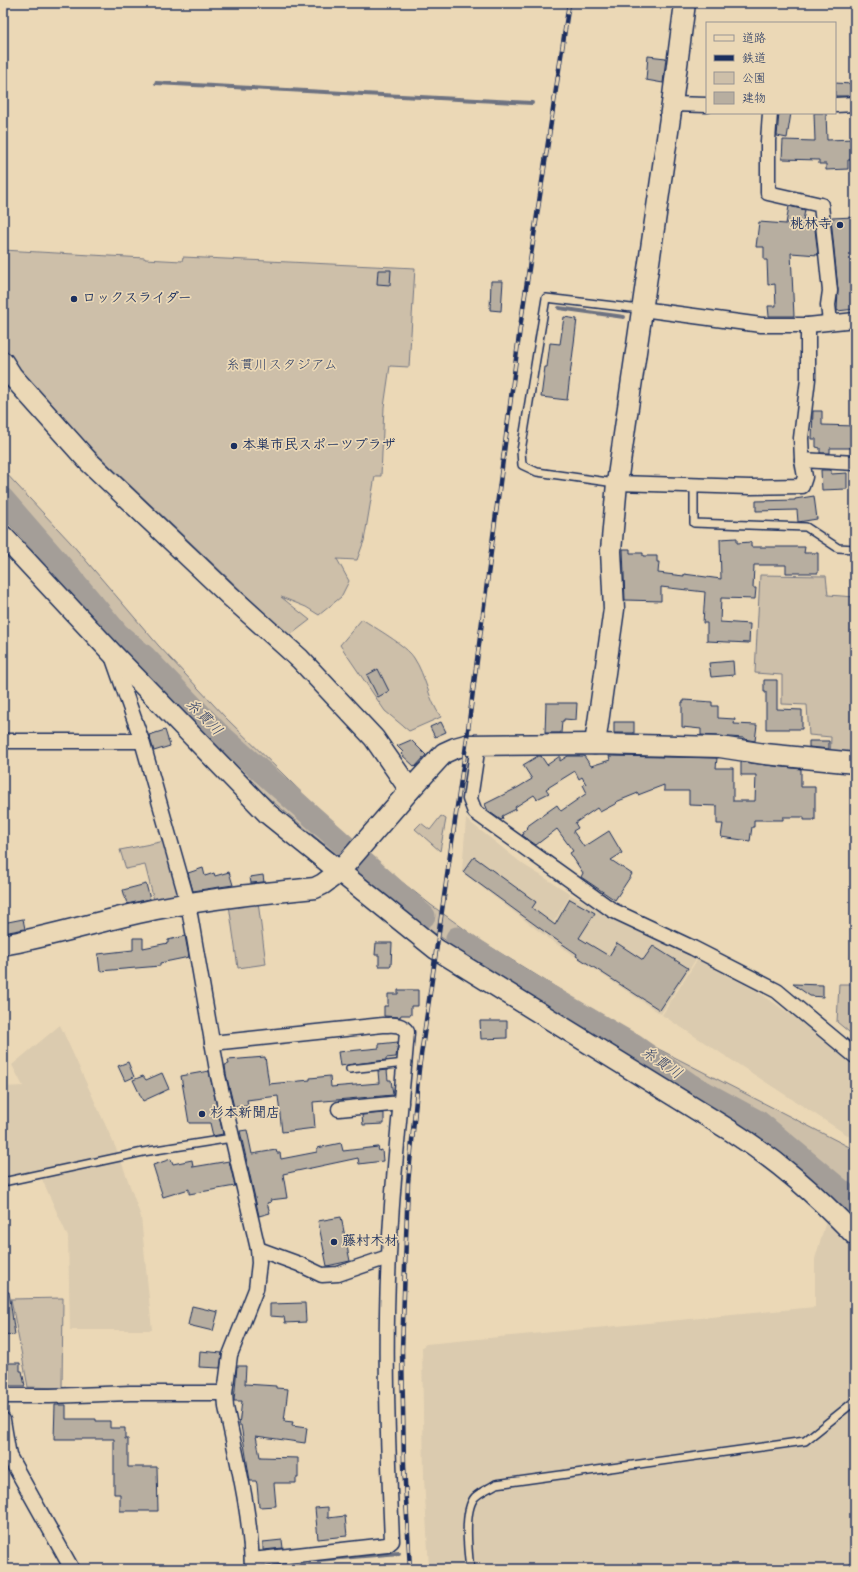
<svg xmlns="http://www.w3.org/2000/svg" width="858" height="1572" font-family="Dekko,'Klee One',sans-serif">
<rect width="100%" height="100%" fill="#ebd8b6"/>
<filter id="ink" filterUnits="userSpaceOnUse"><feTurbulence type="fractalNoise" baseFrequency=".025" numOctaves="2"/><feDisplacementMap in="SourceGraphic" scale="8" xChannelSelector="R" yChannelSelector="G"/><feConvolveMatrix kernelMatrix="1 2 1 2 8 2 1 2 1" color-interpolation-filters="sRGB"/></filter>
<g filter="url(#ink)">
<g fill="#dbcbaf">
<polygon points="466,819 524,865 571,894 545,936 462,872"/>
<polygon points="571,895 696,959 661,1014 546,937"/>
<polygon points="697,960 757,991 823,1037 855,1068 855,1140 662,1015"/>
<polygon points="60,1025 119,1155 141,1217 152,1330 70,1330 68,1237 41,1177 3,1184 3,1087 23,1086 12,1065"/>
<polygon points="826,1221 855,1251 855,1569 429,1569 424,1478 422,1347 426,1344 815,1307 815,1259"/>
</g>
<g fill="#cdbfa9" stroke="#747784">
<polygon points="3,250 145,258 145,259 182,261 183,257 415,268 409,367 390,366 384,407 381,476 375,476 364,541 357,560 337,559 349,581 341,597 319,615 306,607 281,597 310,620 289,636 51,410 6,350 3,345"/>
<polygon points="3,470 71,543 158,645 225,717 354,844 431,905 481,941 641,1040 855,1150 855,1224 842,1208 765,1140 543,1005 418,922 260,791 106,633 3,517"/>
<polygon points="760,575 826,576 828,595 855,597 855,759 830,759 831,737 809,735 807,705 782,704 782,675 755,673"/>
<path d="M 362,619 C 375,628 406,645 414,658 C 426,676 428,699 441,717 L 409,731 L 385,711 L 340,645 Z"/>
<polygon points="441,816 446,819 440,851 415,829 421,823 430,830"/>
<polygon points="165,841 181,897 155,904 145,865 126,869 120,850"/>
<polygon points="258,902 266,964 238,968 229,905"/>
<polygon points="839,984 855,984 855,1037 837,1022"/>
<polygon points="63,1298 62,1388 28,1387 11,1299"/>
</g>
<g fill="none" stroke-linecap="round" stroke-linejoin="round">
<g stroke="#6d7281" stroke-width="4">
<polyline points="156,83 532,103"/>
<polyline points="559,308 624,317"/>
<polyline points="318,1560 399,1553"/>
</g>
<g stroke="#a49e98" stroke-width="23">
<polyline points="3,499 69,575 118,634 144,656 217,732 424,916"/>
<polyline points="457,938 520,979 633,1045 689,1084 759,1122 855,1202"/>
</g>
</g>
<g fill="#b7aea0" stroke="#1b2f5e">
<polygon points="648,56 666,58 663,83 646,80"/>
<polygon points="835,83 852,84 852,87 855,88 855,96 835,96"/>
<polygon points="779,113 791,113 787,138 777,136"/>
<polygon points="814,113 826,113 827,140 854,139 855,160 848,160 848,169 826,170 826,164 819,164 819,160 782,159 783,140 815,141"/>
<polygon points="789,206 805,210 803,221 814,221 818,255 791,253 794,316 769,316 768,306 776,306 775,284 768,285 767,260 764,260 764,247 756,247 759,222 786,224"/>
<polygon points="855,217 855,309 837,311 838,290 831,218"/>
<polygon points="378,270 391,270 390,285 377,284"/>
<polygon points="491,281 503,281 501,311 490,310"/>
<polygon points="564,317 577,319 567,400 541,397 545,367 547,367 550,343 560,344"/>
<polygon points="813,411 822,411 822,425 855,426 855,448 830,448 830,453 820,453 820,448 816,447 816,439 812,439"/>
<polygon points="821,470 831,470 831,474 847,473 847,489 822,490"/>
<polygon points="814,496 817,519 798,522 797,510 756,511 756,501 795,500 795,499"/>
<polygon points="737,538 737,543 751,542 751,547 805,547 804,553 818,553 818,573 786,573 786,565 754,565 753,588 756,588 755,599 721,598 720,622 750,624 749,643 707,641 707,623 703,623 705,592 661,587 661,601 625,600 623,549 630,549 630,553 643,553 643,556 657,556 657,562 659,562 658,573 684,576 684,574 721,579 720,539"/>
<polygon points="733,661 734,675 711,677 709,663"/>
<polygon points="378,669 389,691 378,697 367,675"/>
<polygon points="764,680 777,680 777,709 802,710 802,729 766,729 766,692 764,692"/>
<polygon points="684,700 712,702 712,706 718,706 718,718 735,719 734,724 757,725 755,741 744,739 744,738 701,735 701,729 682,727 682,702 684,702"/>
<polygon points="546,703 577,703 576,720 564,719 564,721 562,721 561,733 545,733"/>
<polygon points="441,722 446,732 435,737 430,727"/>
<rect x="614" y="722" width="20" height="11"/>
<polygon points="165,730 170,746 154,751 149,735"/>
<polygon points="411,740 426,755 415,767 401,754 403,752 397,746"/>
<polygon points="809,741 829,741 829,749 809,747"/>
<polygon points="538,756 541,756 547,765 560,756 560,761 568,756 584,756 591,766 610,760 609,756 611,756 717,758 716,768 733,768 733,801 755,801 756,775 741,775 741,762 801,769 801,787 815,787 815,820 804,820 804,817 783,817 783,820 754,820 754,827 752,827 750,841 721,837 723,824 717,824 717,806 689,805 689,791 664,791 664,785 638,795 638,793 616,802 617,803 600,812 597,808 575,823 578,828 573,831 584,847 609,831 622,853 611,860 632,874 615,900 581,877 583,873 570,853 573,851 557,829 536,845 522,835 524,834 523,832 528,829 526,827 557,805 561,811 587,793 583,785 586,784 582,777 579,779 575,771 546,789 549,793 537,799 534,795 515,807 516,809 502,816 503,819 501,820 488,811 485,804 517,788 532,779 523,765"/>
<polygon points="474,857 536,902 532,908 555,925 570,899 595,913 579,938 609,956 617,943 643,960 653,946 688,968 660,1010 576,956 577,954 545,932 463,872"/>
<polygon points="203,868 205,876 214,873 215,876 229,872 233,885 193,891 188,873"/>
<polygon points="263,875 264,882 251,883 250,877"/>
<polygon points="146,884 150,899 127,904 123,890"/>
<polygon points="23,919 25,929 3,933 3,923"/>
<polygon points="185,936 189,957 160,963 160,966 100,971 98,954 133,950 133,938 143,938 143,948 168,943 168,940"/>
<polygon points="376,943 392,943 391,966 379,966 379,955 375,955"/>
<polygon points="793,984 823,985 823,997 810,996"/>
<polygon points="398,990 418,990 418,1006 411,1006 411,1015 401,1015 400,1017 384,1016 384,1006 388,1006 388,994 398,994"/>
<polygon points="480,1021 507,1021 507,1038 481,1039"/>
<polygon points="398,1042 396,1057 386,1058 386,1060 340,1066 338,1052 379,1048 379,1044"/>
<polygon points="265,1057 269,1084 310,1080 310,1078 330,1076 331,1087 379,1083 378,1071 387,1070 388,1080 391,1080 393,1095 313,1102 315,1128 282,1132 278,1096 247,1100 248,1106 234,1107 226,1074 225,1065 229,1064 228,1060"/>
<polygon points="128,1062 134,1077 125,1081 118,1066"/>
<polygon points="209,1071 223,1134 213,1136 210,1123 189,1123 181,1076"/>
<polygon points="162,1073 169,1089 143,1101 133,1080 143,1076 146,1080"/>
<polygon points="384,1113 384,1124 363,1125 362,1115"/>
<polygon points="247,1130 252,1154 276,1150 277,1153 280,1153 281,1159 317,1152 317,1148 341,1143 343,1151 378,1147 379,1151 382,1150 383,1161 359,1164 358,1158 283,1174 287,1198 270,1200 271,1202 267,1203 270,1213 259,1216 240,1131"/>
<polygon points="171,1159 173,1164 192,1160 193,1167 229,1161 235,1186 189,1194 189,1189 163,1197 153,1165"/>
<polygon points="341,1217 350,1261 327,1266 318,1221"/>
<polygon points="3,1292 9,1292 15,1335 3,1334"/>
<polygon points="305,1303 306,1322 285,1323 284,1317 270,1316 270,1304"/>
<polygon points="192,1306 218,1312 213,1331 188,1325"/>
<polygon points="200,1351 222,1353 220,1368 199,1367"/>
<polygon points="3,1363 20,1363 20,1371 22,1371 25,1386 3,1386"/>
<polygon points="237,1366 246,1366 245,1384 276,1386 276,1388 288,1389 284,1421 293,1422 292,1426 307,1428 305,1443 256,1436 260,1457 298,1458 298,1478 296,1478 296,1483 274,1483 276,1506 259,1507 257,1484 256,1481 250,1481 241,1425 239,1425 242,1401 234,1401"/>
<polygon points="55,1405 66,1405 66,1419 96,1419 96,1421 110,1421 110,1428 125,1428 125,1439 128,1439 128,1467 157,1467 158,1511 120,1511 120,1494 114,1494 114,1439 54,1439"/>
<polygon points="328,1507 328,1518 345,1516 347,1536 318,1539 315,1508"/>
<polygon points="282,1540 283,1548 263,1550 263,1542"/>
</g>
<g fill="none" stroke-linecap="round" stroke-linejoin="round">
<g stroke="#1b2f5e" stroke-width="10">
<g id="lane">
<polyline points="615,483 537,472 522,465 521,451 546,298 640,309"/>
<polyline points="694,486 694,523 806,527 838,548 855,549"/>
<polyline points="350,1069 405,1063"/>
<polyline points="3,1182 143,1152 232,1138"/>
<path d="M 470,1569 C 468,1552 463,1510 475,1497 C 480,1492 490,1488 496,1484 L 805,1441 L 855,1401"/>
</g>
</g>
<g stroke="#1b2f5e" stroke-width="17">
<g id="street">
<polyline points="672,104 707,105"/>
<polyline points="835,105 855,104"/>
<polyline points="770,113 768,141 768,193 821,205 830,291 828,305 830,322"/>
<polyline points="642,309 761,325 808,325 855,320"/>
<polyline points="802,460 855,463"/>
<polyline points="617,483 750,487 802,486 805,477 802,460 801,438 808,379 808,325"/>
<polyline points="3,741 142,741 112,656"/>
<path d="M 142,741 L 188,903 L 218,1076 L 258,1249 L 259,1263 L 256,1289 L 230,1355 L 225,1393 L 226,1407 C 237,1460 251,1514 252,1569"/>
<polyline points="478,745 470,799 475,812 612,910 693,948 777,991 855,1056"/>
<path d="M 212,1043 L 383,1025 C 393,1025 401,1023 407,1032 C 401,1107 392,1181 389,1256 C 384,1351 388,1446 392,1541 L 387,1545 L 252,1560"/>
<polyline points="339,1109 401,1103"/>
<polyline points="258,1249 299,1264 322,1275 338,1274 388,1257"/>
<polyline points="3,1396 50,1396 130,1393 225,1393"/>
<polyline points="3,1420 9,1456 72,1569"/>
</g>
</g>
<g stroke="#1b2f5e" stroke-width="23">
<g id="secondary">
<polyline points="3,362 12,376 88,461 230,596 300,659 374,738 410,790"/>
<path d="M 3,536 L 111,652 L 268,814 L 436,949 L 731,1131 C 780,1162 815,1194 855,1235"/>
<polyline points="595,744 614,609 611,551 617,483 672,104 685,3"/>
<path d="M 3,945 C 57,935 109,918 162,908 C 213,898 264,893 315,888 L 323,884 L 339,872 L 410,790 L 444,753 L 455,748 L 466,745 L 595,744 L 720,747 L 765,754 L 855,763"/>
</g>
</g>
<use href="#lane" stroke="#ebd8b6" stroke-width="7"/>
<use href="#street" stroke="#ebd8b6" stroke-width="14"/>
<use href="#secondary" stroke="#ebd8b6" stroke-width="20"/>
<g stroke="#1b2f5e" stroke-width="4.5">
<polyline id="rail" points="410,1569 404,1465 402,1350 408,1183 419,1069 466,745 520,328 569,3"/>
</g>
<use href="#rail" stroke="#ebd8b6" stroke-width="3" stroke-dasharray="9" stroke-linecap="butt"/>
</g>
</g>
<g fill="#1b2f5e" stroke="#ebd8b6" stroke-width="1.5">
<circle cx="840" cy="225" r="4"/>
<circle cx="74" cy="299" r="4"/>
<circle cx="234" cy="446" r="4"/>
<circle cx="202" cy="1114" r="4"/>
<circle cx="334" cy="1242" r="4"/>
</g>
<g text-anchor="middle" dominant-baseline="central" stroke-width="3.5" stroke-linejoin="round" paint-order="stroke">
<g font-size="14" font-weight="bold" fill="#1b2f5e" stroke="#ebd8b6" text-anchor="start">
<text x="832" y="225" text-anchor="end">桃林寺</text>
<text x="82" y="299">ロックスライダー</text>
<text x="242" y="446">本巣市民スポーツプラザ</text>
<text x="210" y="1114">杉本新聞店</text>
<text x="342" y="1242">藤村木材</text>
</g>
<g font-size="14" fill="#364569" stroke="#ebd8b6">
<text x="282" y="366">糸貫川スタジアム</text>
</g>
<g font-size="15" font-style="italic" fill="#36456a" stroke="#ebd8b6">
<text transform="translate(203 718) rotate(46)">糸貫川</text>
<text transform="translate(661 1064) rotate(35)">糸貫川</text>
</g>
</g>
<rect width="858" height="1572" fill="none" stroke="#ebd8b6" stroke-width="16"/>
<rect x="8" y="8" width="842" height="1556" fill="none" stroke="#1b2f5e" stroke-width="1.5" filter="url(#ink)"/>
<rect x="706" y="22" width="130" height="92" fill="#ebd8b6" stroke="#989493"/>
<rect x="714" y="35" width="20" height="6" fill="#ebd8b6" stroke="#989493"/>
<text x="742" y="42" font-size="12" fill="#1b2f5e">道路</text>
<rect x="714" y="55" width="20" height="6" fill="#1b2f5e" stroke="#989493"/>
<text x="742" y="62" font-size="12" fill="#1b2f5e">鉄道</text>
<rect x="714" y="72" width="20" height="12" fill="#cdbfa9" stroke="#989493"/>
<text x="742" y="82" font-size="12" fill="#1b2f5e">公園</text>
<rect x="714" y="92" width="20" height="12" fill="#b7aea0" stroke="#989493"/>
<text x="742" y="102" font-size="12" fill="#1b2f5e">建物</text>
</svg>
